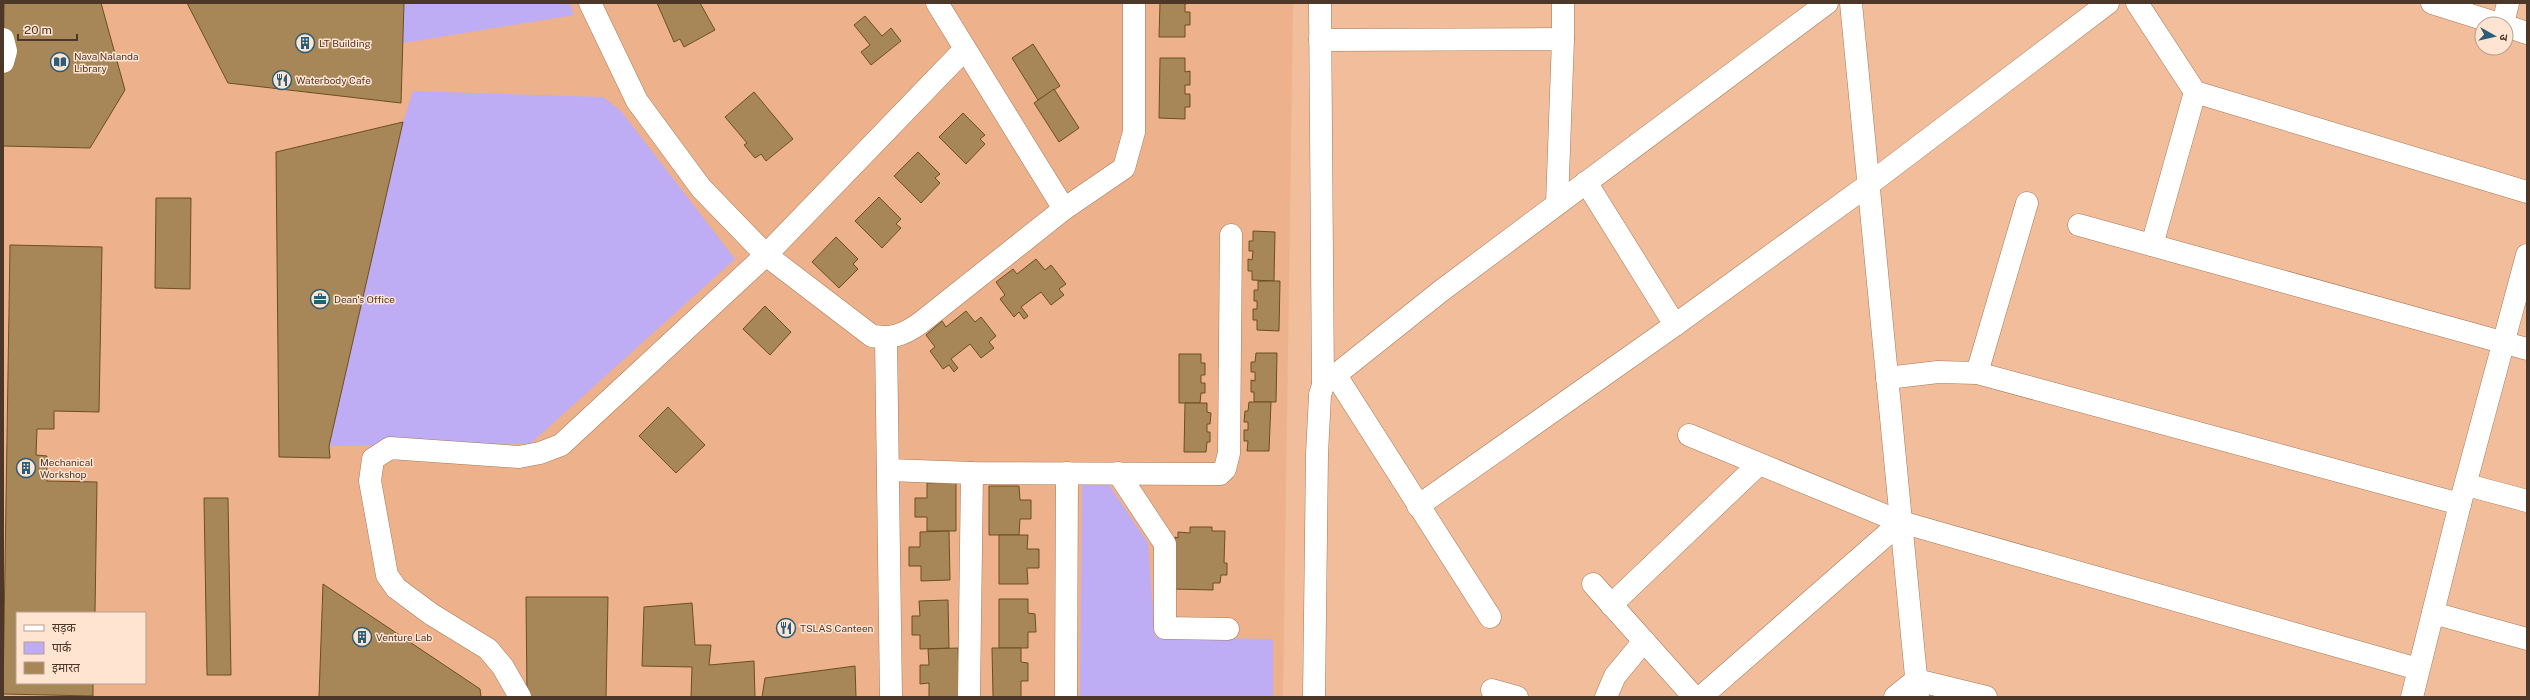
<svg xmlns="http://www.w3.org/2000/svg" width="2530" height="700" font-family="'Public Sans','Noto Sans Devanagari',sans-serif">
<rect width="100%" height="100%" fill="#f1bd9a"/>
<path fill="#edb28b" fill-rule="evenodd" d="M 3,3 L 1293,3 L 1283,697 L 3,697 ZM 17,613 L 145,613 L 145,683 L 17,683 Z"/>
<g fill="#beadf5">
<polygon points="400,3 570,3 574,15 398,44"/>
<polygon points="413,91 603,97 621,111 735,259 530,444 329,446 331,424 403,122"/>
<polygon points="1082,484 1109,485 1148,543 1155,637 1273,639 1273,697 1080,697"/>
</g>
<g fill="#a78657" stroke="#6d4e1e">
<polygon points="4,3 101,3 125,90 90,148 3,146"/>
<polygon points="187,3 404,3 401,103 228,83"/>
<polygon points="657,3 700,3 715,30 684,47 680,39 674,42"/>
<polygon points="1160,3 1190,3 1185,4 1185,12 1190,12 1190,25 1185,25 1185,37 1159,37"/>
<polygon points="865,16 882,36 891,28 901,41 871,65 861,52 870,45 854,25"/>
<polygon points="1033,44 1060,86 1038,100 1012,58"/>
<polygon points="1160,58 1185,58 1185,72 1190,71 1190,85 1185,85 1185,94 1190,94 1190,107 1185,107 1185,119 1159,118"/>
<polygon points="1054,89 1079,128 1059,142 1034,103"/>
<polygon points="754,92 793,139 766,161 761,154 755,158 744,145 747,143 725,117"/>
<polygon points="963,113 985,135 980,139 985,144 966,164 939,137"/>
<polygon points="403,122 329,446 330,458 279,457 276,152"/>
<polygon points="918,152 940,174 935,178 940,183 921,203 894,176"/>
<polygon points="879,197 901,219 896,224 901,228 882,248 855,221"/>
<polygon points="156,198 191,198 190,289 155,288"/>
<polygon points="1253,231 1275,232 1274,281 1252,280 1252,271 1248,271 1248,259 1252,260 1253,251 1249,251 1249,241 1253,241"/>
<polygon points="836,237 858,259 853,264 858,269 839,288 812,262"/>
<polygon points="10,245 102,247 99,412 54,411 54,429 37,429 36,455 47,456 47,481 97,482 95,613 17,613 17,683 93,683 93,696 3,694"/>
<polygon points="1036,259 1045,270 1051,265 1066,284 1059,289 1064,295 1051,305 1041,292 1021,307 1028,316 1024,319 1019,312 1014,317 1000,299 1005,295 996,282 1013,269 1017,274"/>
<polygon points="1258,281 1280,281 1279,331 1257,330 1257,320 1253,320 1253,309 1257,309 1257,301 1254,301 1254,290 1258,290"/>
<polygon points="765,306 791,332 770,355 743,329"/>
<polygon points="966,311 975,322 981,317 996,336 989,342 994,348 981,358 970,344 951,359 958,368 954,372 949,365 943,369 930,351 935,347 926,335 942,321 946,327"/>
<polygon points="1256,353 1277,353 1276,402 1254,402 1254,392 1251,392 1251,380 1255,381 1255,372 1251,372 1251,362 1255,362"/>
<polygon points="1179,354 1201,354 1201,363 1205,363 1205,375 1201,375 1201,383 1205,383 1205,393 1201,393 1200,403 1179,403"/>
<polygon points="1249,402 1271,402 1269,451 1247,451 1248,441 1244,441 1244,430 1248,430 1248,422 1244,422 1245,411 1248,411"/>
<polygon points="1185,403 1207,403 1207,412 1211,413 1210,424 1207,424 1207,432 1210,432 1210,442 1207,442 1206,452 1184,452"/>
<polygon points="668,407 705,445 676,473 639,436"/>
<polygon points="956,482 956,531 927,531 927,517 915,517 915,498 927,498 927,483"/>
<polygon points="989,486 1019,486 1020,500 1031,500 1031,519 1020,519 1019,535 989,535"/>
<polygon points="204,498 228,498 231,675 207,675"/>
<polygon points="1190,527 1212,527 1212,531 1225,531 1224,563 1227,563 1227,575 1221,575 1220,583 1213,583 1213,590 1172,589 1175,537 1178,538 1178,532 1190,533"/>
<polygon points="949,531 950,580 921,581 921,566 909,566 909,547 920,547 920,532"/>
<polygon points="999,535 1028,535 1027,549 1039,549 1039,568 1027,568 1028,584 999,584"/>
<polygon points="323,584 480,689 481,697 319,697"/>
<polygon points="526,597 608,597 606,697 527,697"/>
<polygon points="999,599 1028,599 1028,613 1035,614 1036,632 1028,632 1028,648 999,648"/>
<polygon points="948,600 949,648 920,649 920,635 912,635 912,616 920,616 919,601"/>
<polygon points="692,603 695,645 711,645 709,665 754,661 755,697 691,697 692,667 642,666 644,607"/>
<polygon points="958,648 960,697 929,697 929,683 920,684 920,665 929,665 928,649"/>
<polygon points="992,648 1021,648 1021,662 1028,663 1028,681 1021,681 1021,697 993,697"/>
<polygon points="855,666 856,697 762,697 765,678"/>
</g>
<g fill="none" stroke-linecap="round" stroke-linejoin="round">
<g stroke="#a77857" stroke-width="23">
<g id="street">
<path d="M 590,3 L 637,101 L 701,188 L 766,255 L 872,336 C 892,339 903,335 919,324 L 1064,209 L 1124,168 L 1134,132 L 1134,3"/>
<polyline points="937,3 1064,209"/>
<polyline points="1851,3 1918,697"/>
<polyline points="2137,3 2195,92 2527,192"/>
<polyline points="2432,3 2499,24"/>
<polyline points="2503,24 2508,3"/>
<polyline points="2506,26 2527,33"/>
<polyline points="3,39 6,51 3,62"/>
<polyline points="1563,39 1563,3"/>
<polyline points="1320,40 1563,39 1557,204"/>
<polyline points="1586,182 1675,325"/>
<polyline points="2079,225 2527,349"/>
<polyline points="2152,245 2195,92"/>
<polyline points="886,338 891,697"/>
<polyline points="1977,373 2027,203"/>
<polyline points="1335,374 1490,617"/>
<polyline points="1887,378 1938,372 1977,373 2460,504"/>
<polyline points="1323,385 1441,291 1827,3"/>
<polyline points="1689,435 1901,522 2418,669"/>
<polyline points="888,470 972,473 1220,474 1225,469 1229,453 1231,235"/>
<polyline points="1118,473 1165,544 1165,628 1228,629"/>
<polyline points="2467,485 2527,501"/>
<polyline points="1418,506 1675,325 1868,185 2108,3"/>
<polyline points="1593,584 1694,697"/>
<polyline points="1611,605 1759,464"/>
<polyline points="2433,613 2527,639"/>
<polyline points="1492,690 1517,697"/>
<polyline points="520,697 503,667 488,649 431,614 396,588 387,575 370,481 373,459 390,448 519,457 540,453 561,445 766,255 965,49"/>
<polyline points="969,697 972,473"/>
<polyline points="1066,697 1067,473"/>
<polyline points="1314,697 1317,454 1320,395 1323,385 1320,3"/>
<polyline points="1606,697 1615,676 1644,641"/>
<polyline points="1701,697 1901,522"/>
<polyline points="1895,697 1916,680 1986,697"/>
<polyline points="2412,697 2460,504 2527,255"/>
</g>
</g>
<use href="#street" stroke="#fff" stroke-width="22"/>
</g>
<defs>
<g id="building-ring" transform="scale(1)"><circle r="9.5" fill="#ffe4d2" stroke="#295d79" stroke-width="1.5"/><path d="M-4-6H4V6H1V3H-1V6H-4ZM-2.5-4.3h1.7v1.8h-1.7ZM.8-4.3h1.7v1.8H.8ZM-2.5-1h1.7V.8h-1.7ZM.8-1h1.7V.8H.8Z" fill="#295d79"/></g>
<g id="library-ring" transform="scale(1)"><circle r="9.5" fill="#ffe4d2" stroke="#295d79" stroke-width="1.5"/><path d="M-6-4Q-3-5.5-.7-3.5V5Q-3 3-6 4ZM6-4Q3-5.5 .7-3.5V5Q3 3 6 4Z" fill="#295d79"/></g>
<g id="restaurant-ring" transform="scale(1)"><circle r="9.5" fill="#ffe4d2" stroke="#295d79" stroke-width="1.5"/><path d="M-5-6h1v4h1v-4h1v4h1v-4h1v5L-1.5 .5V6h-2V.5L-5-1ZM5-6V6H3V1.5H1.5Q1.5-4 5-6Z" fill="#295d79"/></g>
<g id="office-ring" transform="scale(1)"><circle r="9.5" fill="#ffe4d2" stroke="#295d79" stroke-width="1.5"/><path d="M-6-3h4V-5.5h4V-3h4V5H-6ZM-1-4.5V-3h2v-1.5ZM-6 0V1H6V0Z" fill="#295d79"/></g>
</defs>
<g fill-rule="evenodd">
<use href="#building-ring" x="305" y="43"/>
<use href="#library-ring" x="60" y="62"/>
<use href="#restaurant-ring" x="282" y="80"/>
<use href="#office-ring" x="320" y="299"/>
<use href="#building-ring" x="26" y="468"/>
<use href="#restaurant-ring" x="786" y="628"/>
<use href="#building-ring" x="362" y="637"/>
</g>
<g text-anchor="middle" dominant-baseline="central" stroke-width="3" stroke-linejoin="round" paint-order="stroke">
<g font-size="10" fill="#4c3729" stroke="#ffe4d2" text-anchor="start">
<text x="319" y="43">LT Building</text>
<text x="74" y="56">Nava Nalanda<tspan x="74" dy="12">Library</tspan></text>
<text x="296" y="80">Waterbody Cafe</text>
<text x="334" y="299">Dean's Office</text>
<text x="40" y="462">Mechanical<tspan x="40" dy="12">Workshop</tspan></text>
<text x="800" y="628">TSLAS Canteen</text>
<text x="376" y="637">Venture Lab</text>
</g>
</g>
<rect width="2530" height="700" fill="none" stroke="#4c3729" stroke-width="8"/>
<rect x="16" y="612" width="130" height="72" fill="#ffe4d2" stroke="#b79f8e"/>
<rect x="24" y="625" width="20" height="6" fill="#ffffff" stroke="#b79f8e"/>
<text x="52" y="632" font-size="12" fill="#4c3729">सड़क</text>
<rect x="24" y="642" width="20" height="12" fill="#beadf5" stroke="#b79f8e"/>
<text x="52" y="652" font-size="12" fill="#4c3729">पार्क</text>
<rect x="24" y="662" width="20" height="12" fill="#a78657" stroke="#b79f8e"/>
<text x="52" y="672" font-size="12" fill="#4c3729">इमारत</text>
<g transform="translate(2494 36) rotate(98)"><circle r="19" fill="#ffe4d2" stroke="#b79f8e"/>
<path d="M0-3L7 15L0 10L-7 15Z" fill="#295d79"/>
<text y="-6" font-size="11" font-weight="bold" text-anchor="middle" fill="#4c3729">उ</text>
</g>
<path d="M18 34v6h59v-6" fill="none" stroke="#4c3729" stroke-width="2"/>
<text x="24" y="34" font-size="12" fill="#4c3729" stroke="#ffe4d2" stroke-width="3" paint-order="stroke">20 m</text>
</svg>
